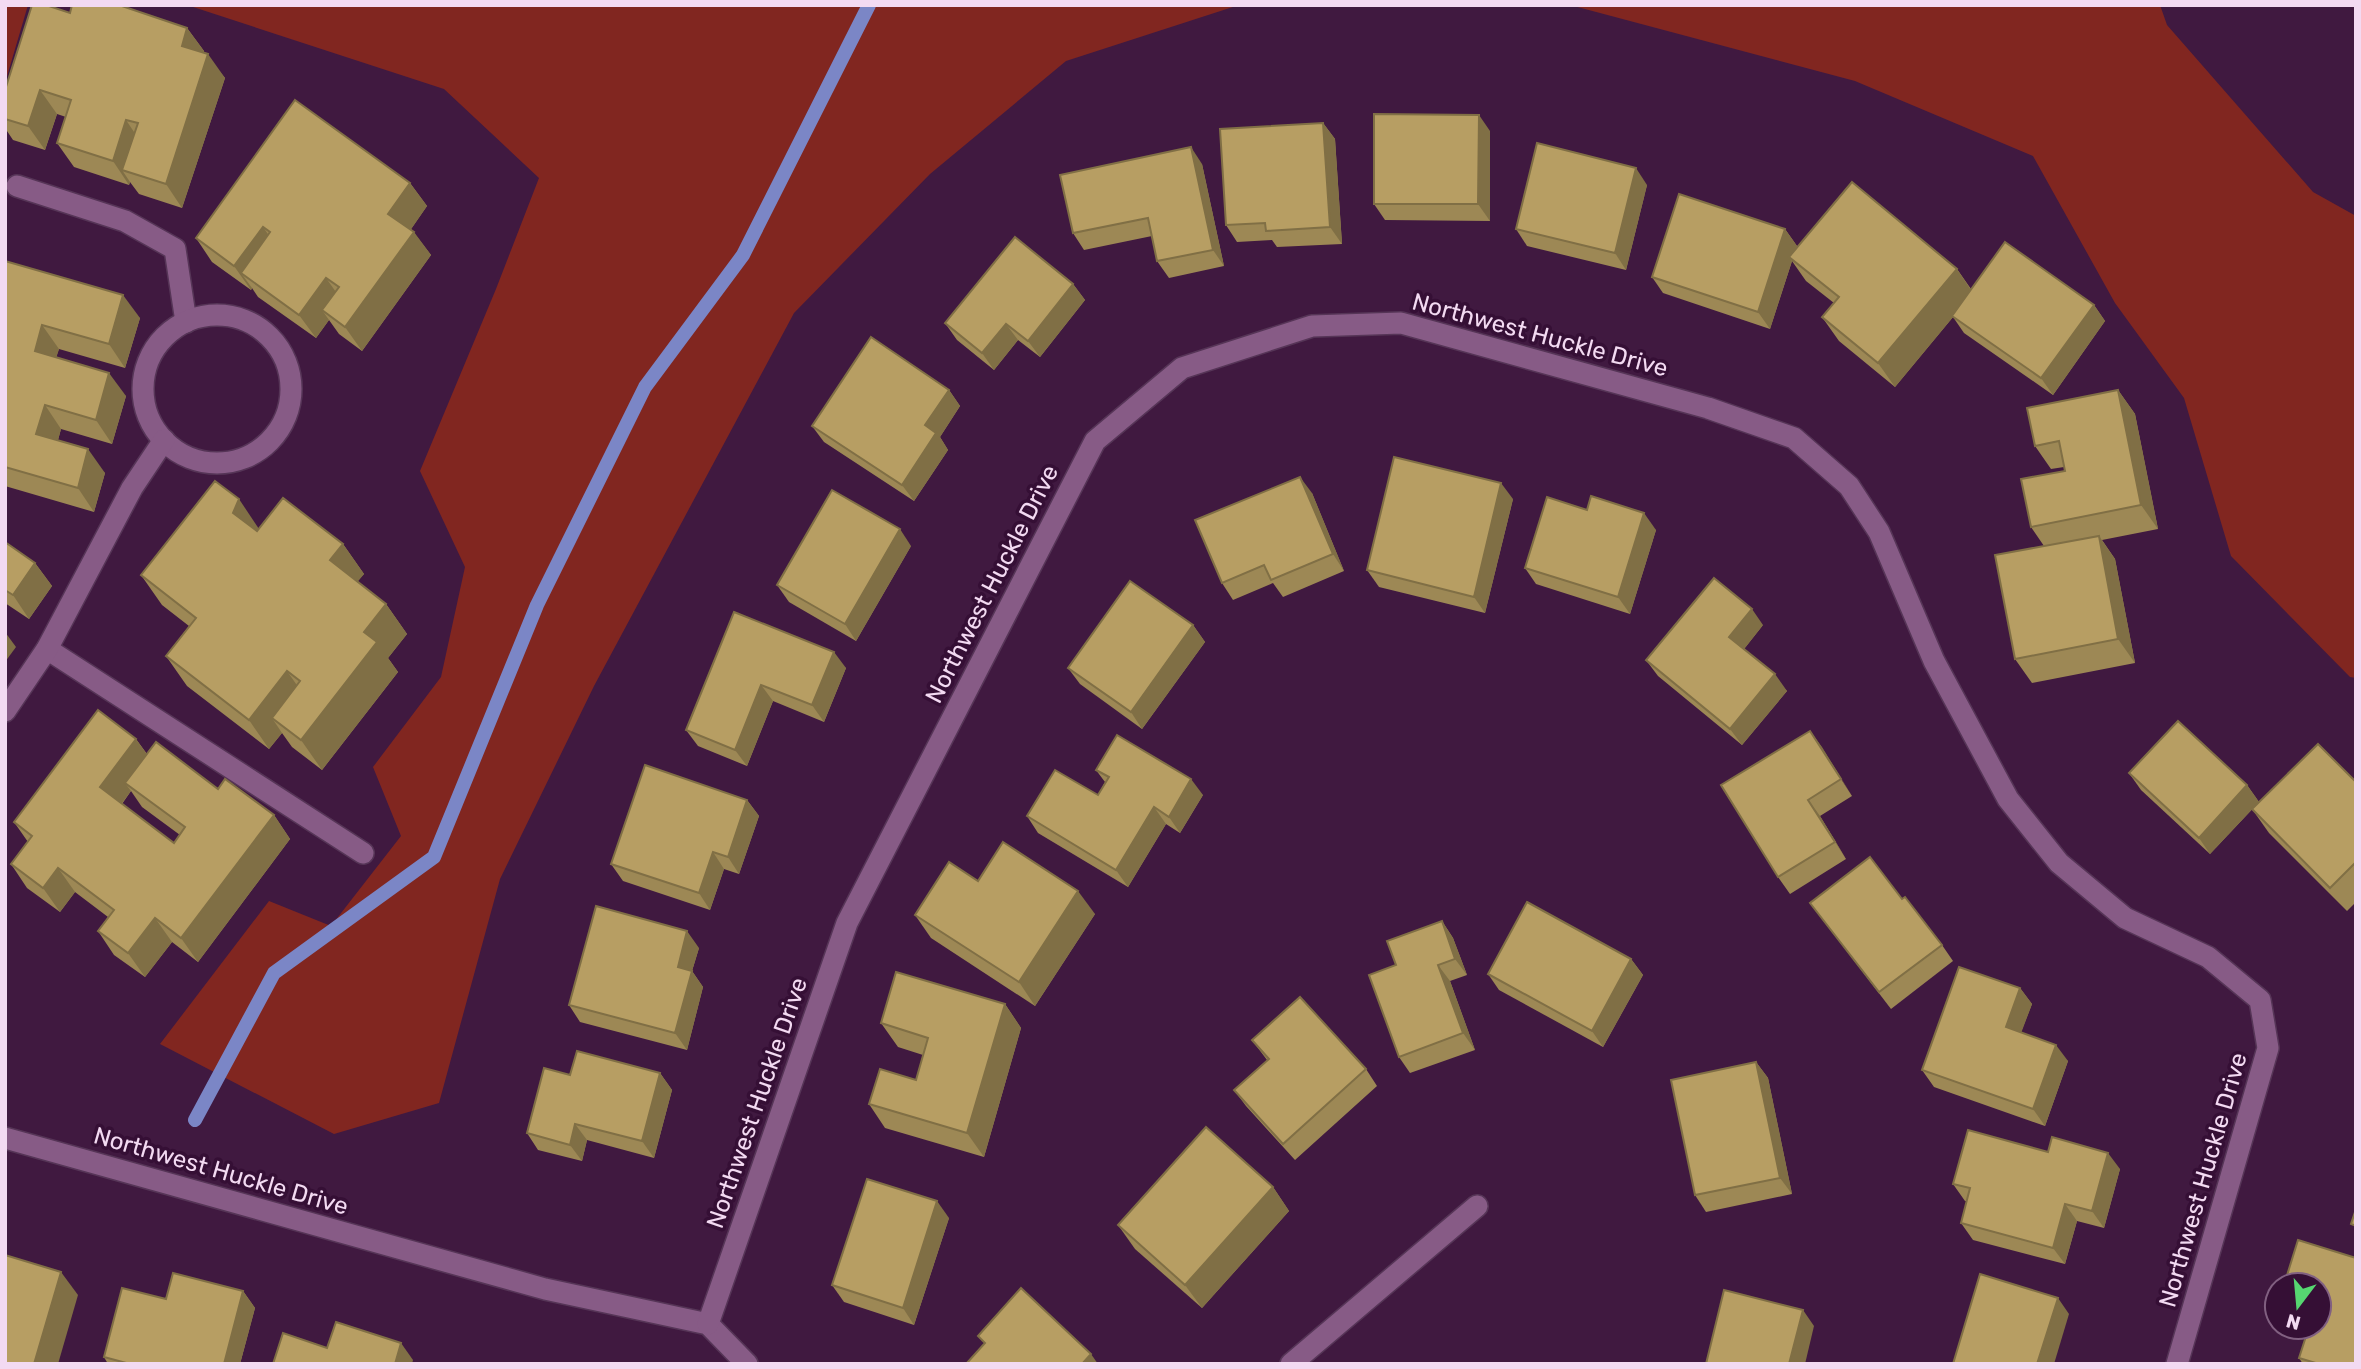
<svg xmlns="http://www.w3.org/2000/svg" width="2361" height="1369" font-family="Rubik,sans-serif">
<rect width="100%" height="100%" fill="#401940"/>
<g fill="#812620">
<polygon points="5,5 28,5 5,83"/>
<polygon points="187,5 1239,5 1066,61 930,174 794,313 594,686 500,879 439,1103 334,1134 160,1044 269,901 331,926 401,836 373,767 441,677 465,567 420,471 496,289 539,178 444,89"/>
<polygon points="1570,5 2160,5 2167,25 2313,192 2356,216 2356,678 2350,677 2231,556 2184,398 2115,303 2033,156 1855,81"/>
</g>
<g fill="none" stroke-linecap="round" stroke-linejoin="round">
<polyline stroke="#7b86c6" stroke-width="14" points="195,1120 274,973 434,857 537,605 645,387 743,255 869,5"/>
<g stroke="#563557" stroke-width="24">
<g id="minor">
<polyline points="17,186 125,221 175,249 186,322"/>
<circle cx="217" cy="389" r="74"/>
<polyline points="47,649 363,853"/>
<polyline points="5,711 47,649 132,488 164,440"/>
<polyline points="5,1138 545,1289 708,1324 747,1364"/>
<polyline points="708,1324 847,923 1095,441 1182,368 1312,326 1401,323 1708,408 1794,438 1849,486 1879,532 1934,661 2008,799 2059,863 2125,918 2208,957 2260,1000 2268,1048 2177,1364"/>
<polyline points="1291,1364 1477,1206"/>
</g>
</g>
<use href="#minor" stroke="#875b86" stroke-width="21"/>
</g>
<g fill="#9d8855" fill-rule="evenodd">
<polygon points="70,13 187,28 204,51 204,53 225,78 182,208 139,194 130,182 129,185 74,167 57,143 66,117 57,114 45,150 13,140 5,128 5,90"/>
<polygon points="1323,123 1335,139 1342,244 1277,247 1272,240 1237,242 1226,225"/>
<polygon points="1490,131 1490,221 1385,220 1374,204"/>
<polygon points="1202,164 1224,266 1169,278 1157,261 1152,236 1084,250 1073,233"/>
<polygon points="410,183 427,206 411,229 431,255 362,351 339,334 329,320 316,338 258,297 252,288 251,290 212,262 196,238"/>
<polygon points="1647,185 1626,270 1527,246 1516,229"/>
<polygon points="1785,229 1797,246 1796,249 1957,269 1971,289 2094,305 2105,321 2053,395 1964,333 1953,317 1895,387 1839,341 1822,317 1834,303 1806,281 1792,261 1770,329 1663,293 1652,277"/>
<polygon points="5,261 140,318 125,368 59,349 56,357 126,396 112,444 61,429 58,440 105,473 94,512 5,486"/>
<polygon points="1073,284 1085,300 1040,357 1018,340 994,370 957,340 945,323"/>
<polygon points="949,390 960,406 940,437 948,450 914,501 824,442 812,426"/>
<polygon points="2118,390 2135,414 2158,529 2102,540 2115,559 2135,663 2032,683 2015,659 2044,546 2031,527 2065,471 2064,467 2051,469 2035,446"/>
<polygon points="1312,493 1344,571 1283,597 1273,583 1233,600 1222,583"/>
<polygon points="1513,499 1485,613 1379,587 1367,570"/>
<polygon points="1587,510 1656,530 1630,614 1536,584 1525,568"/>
<polygon points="259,528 343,544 364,574 357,581 386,604 407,634 388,658 398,672 322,770 292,747 282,733 269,749 187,686 166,656 189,626 162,605 141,575"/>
<polygon points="5,542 35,563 52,586 29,619 5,603"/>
<polygon points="911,546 856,641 789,602 777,585"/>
<polygon points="734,612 846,668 824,722 773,701 747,766 698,746 686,730"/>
<polygon points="1193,625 1205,642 1142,729 1080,684 1068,668"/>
<polygon points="1763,625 1744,649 1787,691 1742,745 1658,676 1646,660"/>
<polygon points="1810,731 1852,796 1820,816 1846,859 1790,894 1778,877"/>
<path d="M 136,739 L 147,754 L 274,815 L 290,839 L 198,962 L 172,942 L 145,977 L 114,955 L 98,931 L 108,917 L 75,892 L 60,912 L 27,888 L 11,864 L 28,842 L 14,822 ZM 131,791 L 142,807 L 180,835 L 174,843 L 122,804 Z"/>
<polygon points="1096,770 1203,795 1180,833 1166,824 1128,887 1038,833 1027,816 1098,795 1105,782"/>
<polygon points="2129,773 2247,785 2259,802 2210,854 2141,790"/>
<polygon points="2356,782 2356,902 2347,911 2269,833 2252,809"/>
<polygon points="747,800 759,816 739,874 724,869 710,910 623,881 611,864"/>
<polygon points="978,881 1095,914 1035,1006 931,938 915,915"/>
<polygon points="1902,899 1942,945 1953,961 1891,1009 1810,903"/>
<polygon points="1442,921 1453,938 1467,975 1450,981 1475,1050 1410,1073 1399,1057 1396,965"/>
<polygon points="699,948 692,971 703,987 687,1050 580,1022 569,1005"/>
<polygon points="1631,959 1643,975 1603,1047 1499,990 1488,974"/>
<polygon points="2020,988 2032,1004 2021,1032 2068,1061 2045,1126 1934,1087 1922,1070"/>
<polygon points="1005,1004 1021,1028 984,1157 885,1128 869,1104 916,1080 923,1055 898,1047 881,1023"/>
<polygon points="1252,1040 1366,1069 1377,1086 1295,1160 1246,1106 1234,1090 1267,1060"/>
<polygon points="1756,1062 1768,1078 1792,1194 1706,1212 1695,1195"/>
<polygon points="660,1073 672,1090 654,1158 587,1140 582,1161 538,1150 527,1133 570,1075"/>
<polygon points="2048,1152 2120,1169 2104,1228 2077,1221 2065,1264 1973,1240 1961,1223 1967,1201 1965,1201 1953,1184"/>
<polygon points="1273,1187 1289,1211 1202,1308 1135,1249 1118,1225"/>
<polygon points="949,1218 914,1325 844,1302 832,1285"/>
<polygon points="243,1291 255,1308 240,1364 108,1364 104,1357 166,1299"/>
<polygon points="2293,1327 2319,1327 2356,1364 2303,1364 2299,1358 2307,1333 2294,1329"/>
</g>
<g fill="#806f45">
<polygon points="187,28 204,51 198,69 182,46"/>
<polygon points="208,54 225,78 182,208 166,184"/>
<polygon points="40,90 57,114 45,150 28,126"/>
<polygon points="1479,115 1490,131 1490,221 1478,204"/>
<polygon points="126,120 142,144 122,170 130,182 129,185 113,161"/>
<polygon points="1323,123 1335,139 1342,244 1330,227"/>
<polygon points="1191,147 1202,164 1224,266 1213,250"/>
<polygon points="1636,168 1647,185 1626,270 1615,253"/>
<polygon points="410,183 427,206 405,238 388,214"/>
<polygon points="263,227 279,250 241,273 252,288 251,290 234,266"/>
<polygon points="1785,229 1797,246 1792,259 1789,257 1792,261 1770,329 1758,312"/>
<polygon points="414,232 431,255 362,351 345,327"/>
<polygon points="1957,269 1973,293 1895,387 1878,363"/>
<polygon points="326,278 343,302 322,310 329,320 316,338 299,315"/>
<polygon points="1073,284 1085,300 1040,357 1028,341"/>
<polygon points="123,295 140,318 125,368 109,344"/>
<polygon points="2094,305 2105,321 2053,395 2041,378"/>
<polygon points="1006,324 1018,340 994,370 982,353"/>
<polygon points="42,325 59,349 51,375 35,351"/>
<polygon points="109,373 126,396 112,444 96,420"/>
<polygon points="949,390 960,406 940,437 948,450 914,501 902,485 925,425"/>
<polygon points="2118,390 2135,414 2158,529 2141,505"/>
<polygon points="45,405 61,429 53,458 36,434"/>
<polygon points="88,449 105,473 94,512 78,488"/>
<polygon points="1300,477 1312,493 1344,571 1333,554"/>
<polygon points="1501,483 1513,499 1485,613 1474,597"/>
<polygon points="239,499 259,529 254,543 233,513"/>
<polygon points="1644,513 1656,530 1630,614 1618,597"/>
<polygon points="900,529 911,546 856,641 845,624"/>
<polygon points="2099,536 2115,559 2135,663 2118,639"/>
<polygon points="343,544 364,574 351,590 330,560"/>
<polygon points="35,563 52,586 29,619 13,595"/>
<polygon points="386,604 407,634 388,658 398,672 322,770 301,740 364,632"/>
<polygon points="1752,609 1763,625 1741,653 1729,637"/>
<polygon points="1193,625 1205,642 1142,729 1131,712"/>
<polygon points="5,632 16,647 5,662"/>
<polygon points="834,652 846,668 824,722 812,705"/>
<polygon points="287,671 308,701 272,718 282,733 269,749 249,720"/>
<polygon points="1775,674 1787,691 1742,745 1730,729"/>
<polygon points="761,685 773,701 747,766 735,750"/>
<polygon points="1810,731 1822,747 1852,796 1841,779"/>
<polygon points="136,739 153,763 125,783 131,791 116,811 100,787"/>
<polygon points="1191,779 1203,795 1180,833 1169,817"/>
<polygon points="2247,785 2259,802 2210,854 2199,838"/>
<polygon points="747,800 759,816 739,874 728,857"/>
<polygon points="1808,800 1820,816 1846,859 1835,842"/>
<polygon points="1154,807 1166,824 1128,887 1116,870"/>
<polygon points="274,815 290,839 198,962 181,938"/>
<polygon points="713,852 724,869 710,910 699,893"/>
<polygon points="58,868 75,892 60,912 43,888"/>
<polygon points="1078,891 1095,914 1035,1006 1019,982"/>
<polygon points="155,918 172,942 145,977 128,953"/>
<polygon points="1442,921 1453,938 1467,975 1455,959"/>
<polygon points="687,931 699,948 692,971 703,987 687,1050 675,1033 678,967"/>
<polygon points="1631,959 1643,975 1603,1047 1592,1031"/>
<polygon points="1438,965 1450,981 1475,1050 1463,1033"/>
<polygon points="2020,988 2032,1004 2017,1044 2006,1027"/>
<polygon points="1005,1004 1021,1028 984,1157 967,1133"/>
<polygon points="2056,1045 2068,1061 2045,1126 2033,1109"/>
<polygon points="1756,1062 1768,1078 1792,1194 1780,1178"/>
<polygon points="660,1073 672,1090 654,1158 642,1141"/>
<polygon points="575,1124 587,1140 582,1161 570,1145"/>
<polygon points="2108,1153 2120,1169 2104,1228 2092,1211"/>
<polygon points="1273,1187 1289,1211 1202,1308 1185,1285"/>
<polygon points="937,1201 949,1218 914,1325 903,1308"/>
<polygon points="2065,1204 2077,1221 2065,1264 2053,1248"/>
<polygon points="61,1272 78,1295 58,1364 34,1364"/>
<polygon points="243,1291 255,1308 240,1364 224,1364"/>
<polygon points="2058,1298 2069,1314 2054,1364 2037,1364"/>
<polygon points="1803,1310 1814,1326 1805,1364 1789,1364"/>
<polygon points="401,1343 413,1360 412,1364 395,1364"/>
<polygon points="1091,1354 1098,1364 1082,1364"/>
</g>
<g fill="#b79e63" stroke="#806f45" stroke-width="2">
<polygon points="32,5 46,5 70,13 72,5 119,5 187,28 182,46 208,54 166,184 122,170 138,123 126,120 113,161 57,143 71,100 40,90 28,126 5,119 5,90"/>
<polygon points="295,100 410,183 388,214 414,232 345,327 322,310 339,287 326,278 299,315 241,273 270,232 263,227 234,266 196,238"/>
<polygon points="1374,114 1479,115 1478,204 1374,204"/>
<polygon points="1323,123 1330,227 1266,231 1265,223 1226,225 1220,129"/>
<polygon points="1537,143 1636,168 1615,253 1516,229"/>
<polygon points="1191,147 1213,250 1157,261 1148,218 1073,233 1060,175"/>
<polygon points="1852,182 1957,269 1878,363 1822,317 1839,297 1789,257"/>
<polygon points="1679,194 1785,229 1758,312 1652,277"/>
<polygon points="1015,237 1073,284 1028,341 1006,324 982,353 945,323"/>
<polygon points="2005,242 2094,305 2041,378 1952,316"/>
<polygon points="5,261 123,295 109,344 42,325 35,351 109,373 96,420 45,405 36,434 88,449 78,488 5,467"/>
<polygon points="871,337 949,390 925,425 936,433 902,485 812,426"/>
<polygon points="2118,390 2141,505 2031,527 2021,479 2065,471 2059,441 2035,446 2027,408"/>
<polygon points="1394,457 1501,483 1474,597 1367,570"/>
<polygon points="1300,477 1333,554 1271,580 1264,565 1222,583 1195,520"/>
<polygon points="215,481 239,499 233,513 257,531 283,498 343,544 330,560 386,604 364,632 377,642 301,740 272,718 300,681 287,671 249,720 166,656 196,618 141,575"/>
<polygon points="832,490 900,529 845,624 777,585"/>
<polygon points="1591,496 1644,513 1618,597 1525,568 1547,497 1587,510"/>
<polygon points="2099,536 2118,639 2015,659 1995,555"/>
<polygon points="5,542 35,563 13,595 5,590"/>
<polygon points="1714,578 1752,609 1729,637 1775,674 1730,729 1646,660"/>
<polygon points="1130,581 1193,625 1131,712 1068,668"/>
<polygon points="734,612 834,652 812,705 761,685 735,750 686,730"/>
<polygon points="98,710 136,739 100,787 174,843 185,827 125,783 156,742 218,789 225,779 274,815 181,938 155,918 128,953 98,931 114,910 58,868 43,888 11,864 32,836 14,822"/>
<polygon points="2178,721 2247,785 2199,838 2129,773"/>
<polygon points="1810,731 1841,779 1808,800 1835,842 1778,877 1721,785"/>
<polygon points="1117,735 1191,779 1169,817 1154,807 1116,870 1027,816 1055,770 1098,795 1109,777 1096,770"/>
<polygon points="2318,744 2356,782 2356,862 2330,888 2252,809"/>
<polygon points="645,765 747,800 728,857 713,852 699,893 611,864"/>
<polygon points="1003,842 1078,891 1019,982 915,915 949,862 978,881"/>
<polygon points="1870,857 1902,899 1905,897 1942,945 1879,992 1810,903"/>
<polygon points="1527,902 1631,959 1592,1031 1488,974"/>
<polygon points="596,906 687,931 678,967 692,971 675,1033 569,1005"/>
<polygon points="1442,921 1455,959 1438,965 1463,1033 1399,1057 1369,975 1396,965 1387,941"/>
<polygon points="1959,967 2020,988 2006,1027 2056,1045 2033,1109 1922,1070"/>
<polygon points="896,972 1005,1004 967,1133 869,1104 880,1069 916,1080 928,1038 881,1023"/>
<polygon points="1300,997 1366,1069 1283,1144 1234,1090 1269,1059 1252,1040"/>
<polygon points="577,1051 660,1073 642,1141 575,1124 570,1145 527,1133 544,1068 570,1075"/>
<polygon points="1756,1062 1780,1178 1695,1195 1671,1080"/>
<polygon points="1206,1127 1273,1187 1185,1285 1118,1225"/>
<polygon points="1968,1130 2048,1152 2052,1137 2108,1153 2092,1211 2065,1204 2053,1248 1961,1223 1970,1188 1953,1184"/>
<polygon points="867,1179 937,1201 903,1308 832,1285"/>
<polygon points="2356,1209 2356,1226 2351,1224"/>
<polygon points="2298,1240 2356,1258 2356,1364 2319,1364 2299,1358 2309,1327 2319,1327 2319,1285 2284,1285"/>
<polygon points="5,1255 61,1272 34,1364 5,1364"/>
<polygon points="173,1273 243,1291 224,1364 130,1364 104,1357 122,1288 166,1299"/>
<polygon points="1980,1274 2058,1298 2037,1364 1953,1364"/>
<polygon points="1021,1288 1091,1354 1082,1364 966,1364 985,1343 978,1336"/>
<polygon points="1724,1290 1803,1310 1789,1364 1706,1364"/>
<polygon points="336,1322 401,1343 395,1364 273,1364 283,1333 327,1348"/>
</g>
<g text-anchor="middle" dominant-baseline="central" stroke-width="7" stroke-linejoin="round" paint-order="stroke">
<g font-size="24" fill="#f3daf2" stroke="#350f35">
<text transform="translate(1540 335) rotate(15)">Northwest Huckle Drive</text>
<text transform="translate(992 584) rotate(-63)">Northwest Huckle Drive</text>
<text transform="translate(757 1103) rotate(-71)">Northwest Huckle Drive</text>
<text transform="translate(221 1171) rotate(16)">Northwest Huckle Drive</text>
<text transform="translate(2203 1180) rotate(-74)">Northwest Huckle Drive</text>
</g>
</g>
<rect width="2361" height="1369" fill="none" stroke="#f3daf2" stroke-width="14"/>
<g transform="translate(2298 1306) rotate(196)"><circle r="33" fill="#350f35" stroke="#816081" stroke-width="2"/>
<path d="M0-5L12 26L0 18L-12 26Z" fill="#56d671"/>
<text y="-10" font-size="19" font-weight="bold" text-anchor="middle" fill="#f3daf2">N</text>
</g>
</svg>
